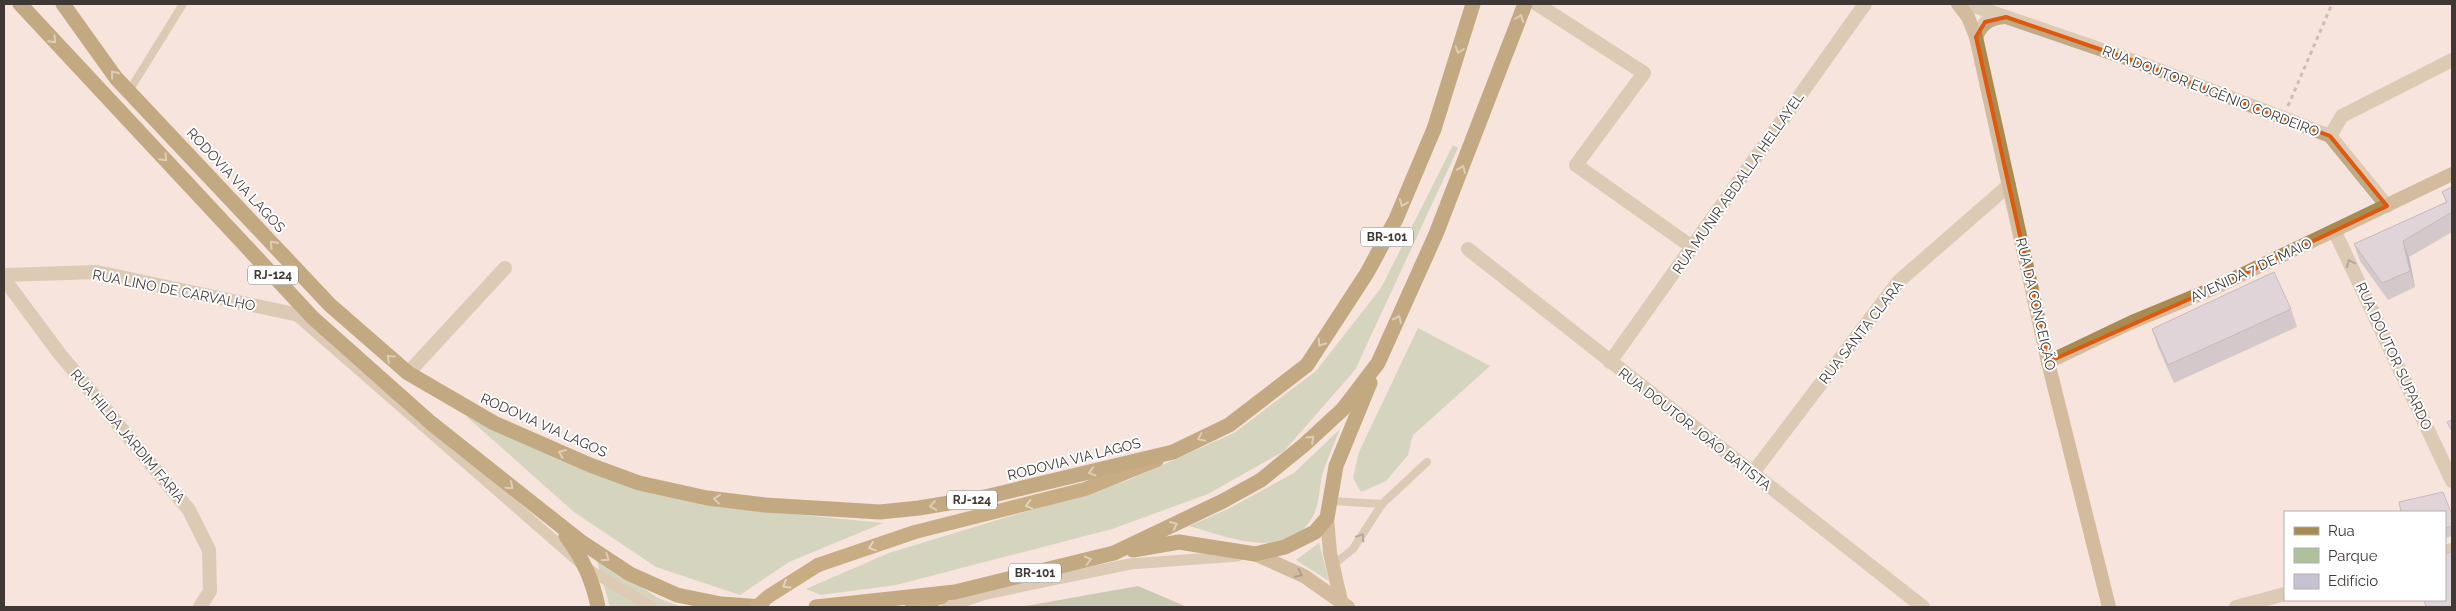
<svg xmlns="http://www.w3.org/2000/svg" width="2456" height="611" font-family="Raleway,sans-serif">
<rect width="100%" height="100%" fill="#f5e4dd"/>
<g fill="#adc19b">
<polygon points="1453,145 1458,148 1355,370 1284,451 1208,494 1112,529 896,585 821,595 806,589 889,553 1126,481 1234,433 1316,371 1381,288"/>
<polygon points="1418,328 1490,366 1413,435 1408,455 1386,481 1361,492 1353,478 1359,452"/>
<polygon points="466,416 608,479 720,507 883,523 789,562 740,595 656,567 574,512"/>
<path d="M 1340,429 C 1334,443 1328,458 1323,472 C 1319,486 1320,501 1314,514 C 1290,563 1228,537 1189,526 L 1228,509 L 1294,473 Z"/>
<polygon points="1319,543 1329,581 1296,560"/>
<polygon points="596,557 658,598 681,607 610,607"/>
</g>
<polygon fill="#96ac80" points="1138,586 1187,607 1020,607"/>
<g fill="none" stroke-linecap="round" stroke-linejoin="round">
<polyline stroke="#988c87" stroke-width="3" stroke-dasharray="4 4" stroke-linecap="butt" points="2288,106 2332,4"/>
<g stroke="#beaa84" stroke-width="8">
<polyline points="129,91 183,4"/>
<polyline points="1331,501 1382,504"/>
<polyline points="1333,565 1353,549 1382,504 1427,462"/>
</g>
<g stroke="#beaa84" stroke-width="11">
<polyline points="296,315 586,568 652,607"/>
<polyline points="947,607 986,594 1130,564 1238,556"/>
</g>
<g stroke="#beaa84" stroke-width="14">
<polyline points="1537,4 1644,73 1576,165 1692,247"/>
<polyline points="2330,136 2342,116 2452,60"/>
<polyline points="1468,249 1923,607"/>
<polyline points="4,275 97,272 313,318"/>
<polyline points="4,279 59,353 189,510 209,550 210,591 200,607"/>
<polyline points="1610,362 1865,4"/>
<polyline points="408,373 505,268"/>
<polyline points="1752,474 1899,281 2009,185"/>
</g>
<g stroke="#beaa84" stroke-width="14">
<polyline points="1968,4 2140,63 2330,136 2387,206"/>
<path d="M 1976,37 C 1982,23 1990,18 2005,17"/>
<polyline points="2335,232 2452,481"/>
<polyline points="2445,552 2452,550"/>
<polyline points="2236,607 2285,594"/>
</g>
<g stroke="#a98b50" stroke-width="14">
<polyline points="1958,4 1968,17 1976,37 2048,362 2109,607"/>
<polyline points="2048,362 2132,322 2212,289 2452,174"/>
<polyline points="1327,518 1330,553 1341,601"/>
<polyline points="1255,554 1304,576 1348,607"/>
</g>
<g stroke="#906c1a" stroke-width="14">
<polyline points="818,565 915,532 1085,489 1157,460"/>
<polyline points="912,607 942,597"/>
</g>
<g stroke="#856312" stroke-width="15">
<polyline points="20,4 313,318 431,423 580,541 630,574 677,595 721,604 762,607"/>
<polyline points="63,4 116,78 330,305 408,373 494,423 590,465 639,483 707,498 765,505 880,512 919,508 985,497 1173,452 1229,425 1307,365 1367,273 1396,219 1434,129 1473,4"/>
<path d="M 566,536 C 582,557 593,581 598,607"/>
<polyline points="1133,550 1179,542 1255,554 1285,547 1315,532 1327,518 1336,466 1370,383"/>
<polyline points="816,607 955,592 1114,553 1223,501 1261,480 1304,445 1343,409 1378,363 1436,234 1525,4"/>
</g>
<polyline stroke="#906c1a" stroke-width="14" points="756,607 769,596 818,565"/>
</g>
<g fill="#aaa7b5">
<polygon points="2452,187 2452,232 2409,257 2415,287 2388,300 2360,261 2354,244 2446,202 2442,192"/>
<polygon points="2291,309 2297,327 2174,383 2158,347 2152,329"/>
<polygon points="2445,512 2452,515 2452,536 2445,538"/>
</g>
<polygon fill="#8b8893" points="2403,241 2409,257 2415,287 2410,271"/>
<g fill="#c6c2d2" stroke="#8b8893">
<polygon points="2452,187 2452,213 2452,212 2403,241 2410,271 2382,283 2354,244 2447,202 2442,192"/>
<polygon points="2274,272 2291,309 2168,365 2152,329"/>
<polygon points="2452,420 2452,431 2447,422"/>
<polygon points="2443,492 2452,515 2452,526 2445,528 2445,512 2401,512 2399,502"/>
<polygon points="2452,552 2452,607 2426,607 2424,600 2445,600 2445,554"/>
</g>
<defs><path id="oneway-chevron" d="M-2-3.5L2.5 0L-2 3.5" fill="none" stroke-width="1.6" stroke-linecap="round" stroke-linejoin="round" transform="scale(1.25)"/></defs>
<g stroke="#c2b188">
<use href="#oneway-chevron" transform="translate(1520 18) rotate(-69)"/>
<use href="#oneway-chevron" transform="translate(53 40) rotate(47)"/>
<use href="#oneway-chevron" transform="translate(1459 50) rotate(108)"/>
<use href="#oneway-chevron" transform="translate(114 74) rotate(-129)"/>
<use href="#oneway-chevron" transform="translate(164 158) rotate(47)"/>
<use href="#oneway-chevron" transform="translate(1462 169) rotate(-68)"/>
<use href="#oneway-chevron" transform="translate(1403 203) rotate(112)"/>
<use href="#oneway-chevron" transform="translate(273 244) rotate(-133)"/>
<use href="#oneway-chevron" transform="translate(1398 319) rotate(-66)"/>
<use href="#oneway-chevron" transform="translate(1321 343) rotate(123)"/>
<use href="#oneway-chevron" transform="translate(390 358) rotate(-138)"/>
<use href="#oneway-chevron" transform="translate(1201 438) rotate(154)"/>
<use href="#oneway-chevron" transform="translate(1311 439) rotate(-43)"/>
<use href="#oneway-chevron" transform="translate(562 453) rotate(-156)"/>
<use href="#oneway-chevron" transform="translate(1092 472) rotate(166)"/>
<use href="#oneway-chevron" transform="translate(510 486) rotate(39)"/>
<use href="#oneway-chevron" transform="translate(717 499) rotate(-173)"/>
<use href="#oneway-chevron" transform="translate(933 506) rotate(171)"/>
<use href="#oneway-chevron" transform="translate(1174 525) rotate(-25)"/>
<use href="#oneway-chevron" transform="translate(606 558) rotate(33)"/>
<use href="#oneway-chevron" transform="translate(1088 560) rotate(-14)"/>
</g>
<g stroke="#6b6051">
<use href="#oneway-chevron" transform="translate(2350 263) rotate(-115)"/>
<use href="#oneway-chevron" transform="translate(1361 537) rotate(-58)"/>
</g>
<g stroke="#cdbd98">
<use href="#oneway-chevron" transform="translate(1029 505) rotate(165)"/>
<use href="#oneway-chevron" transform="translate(872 547) rotate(161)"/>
<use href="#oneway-chevron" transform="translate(786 585) rotate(148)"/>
</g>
<use stroke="#54493a" href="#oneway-chevron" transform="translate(1299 574) rotate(26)"/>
<path d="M0 0H2456V611H0ZM 2006,17 L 2140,63 L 2330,136 L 2387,206 L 2212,289 L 2048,362 L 1976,37 L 1985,22 Z" fill="#f5e4dd" fill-opacity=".55" fill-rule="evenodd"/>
<path fill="none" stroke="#e0570e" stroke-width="4" stroke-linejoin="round" d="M 2006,17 L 2140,63 L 2330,136 L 2387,206 L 2212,289 L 2048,362 L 1976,37 L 1985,22 Z"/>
<g text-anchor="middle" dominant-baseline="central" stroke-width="4" stroke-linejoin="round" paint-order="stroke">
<g fill="#fff" stroke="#797472" stroke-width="1">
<rect x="1361" y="227.5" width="52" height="19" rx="4"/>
<rect x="248" y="265.5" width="50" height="19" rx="4"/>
<rect x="947" y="490.5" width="50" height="19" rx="4"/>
<rect x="1009" y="563.5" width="52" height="19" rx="4"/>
</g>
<g font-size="12" font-weight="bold" fill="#3f3835">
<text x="1387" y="237">BR-101</text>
<text x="273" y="275">RJ-124</text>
<text x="972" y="500">RJ-124</text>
<text x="1035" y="573">BR-101</text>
</g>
<g font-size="14" fill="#3f3835" stroke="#fff">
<text transform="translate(2211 91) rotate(21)">RUA DOUTOR EUGÊNIO CORDEIRO</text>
<text transform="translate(236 180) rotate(47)">RODOVIA VIA LAGOS</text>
<text transform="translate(1738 183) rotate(-55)">RUA MUNIR ABDALLA HELLAYEL</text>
<text transform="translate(2251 270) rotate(-25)">AVENIDA 7 DE MAIO</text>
<text transform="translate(174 290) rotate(11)">RUA LINO DE CARVALHO</text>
<text transform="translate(2036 304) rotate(77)">RUA DA CONCEIÇÃO</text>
<text transform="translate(1861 332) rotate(-52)">RUA SANTA CLARA</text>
<text transform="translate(2394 356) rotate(65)">RUA DOUTOR SUPARDO</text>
<text transform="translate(544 425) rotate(24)">RODOVIA VIA LAGOS</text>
<text transform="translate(1695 429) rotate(38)">RUA DOUTOR JOÃO BATISTA</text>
<text transform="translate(128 436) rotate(50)">RUA HILDA JARDIM FARIA</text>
<text transform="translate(1074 459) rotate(-14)">RODOVIA VIA LAGOS</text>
</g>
</g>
<rect width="2456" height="611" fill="none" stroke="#3f3835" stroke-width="10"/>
<rect x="2284" y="511" width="162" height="90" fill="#ffffff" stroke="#b2afae"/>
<rect x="2294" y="527" width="25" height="8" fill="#a98b50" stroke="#b2afae"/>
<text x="2328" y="536" font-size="15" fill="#3f3835">Rua</text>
<rect x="2294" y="548" width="25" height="15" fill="#adc19b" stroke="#b2afae"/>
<text x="2328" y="561" font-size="15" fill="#3f3835">Parque</text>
<rect x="2294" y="574" width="25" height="15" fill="#c6c2d2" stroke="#b2afae"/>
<text x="2328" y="586" font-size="15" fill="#3f3835">Edifício</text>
</svg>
